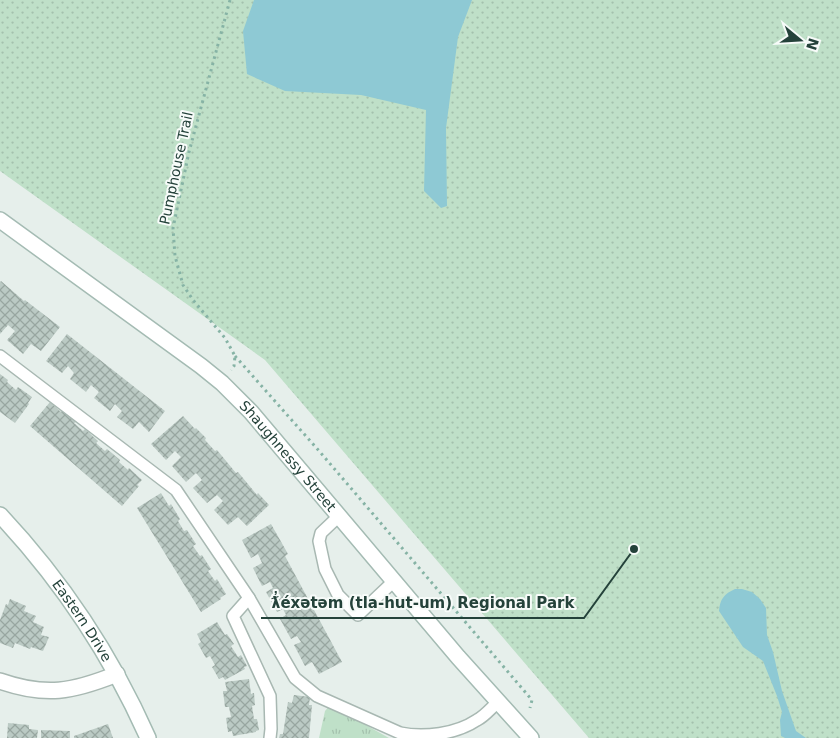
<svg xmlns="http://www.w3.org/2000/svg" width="840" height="738" font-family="'DejaVu Sans',sans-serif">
<defs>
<pattern id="grass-tufts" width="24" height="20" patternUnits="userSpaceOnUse" patternTransform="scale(1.25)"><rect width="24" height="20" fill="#bfe0c8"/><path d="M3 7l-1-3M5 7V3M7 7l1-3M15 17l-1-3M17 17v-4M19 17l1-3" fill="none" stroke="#a4c1ad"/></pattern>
<pattern id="park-dots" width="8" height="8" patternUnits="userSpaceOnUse" patternTransform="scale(1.25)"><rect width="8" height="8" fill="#bfe0c8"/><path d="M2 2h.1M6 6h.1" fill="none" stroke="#a4c1ad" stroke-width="1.8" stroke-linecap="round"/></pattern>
<pattern id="building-cross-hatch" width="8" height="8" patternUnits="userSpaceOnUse" patternTransform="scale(1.25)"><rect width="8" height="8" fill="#bbcac4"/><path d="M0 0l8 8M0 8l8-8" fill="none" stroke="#98a6a0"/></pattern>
</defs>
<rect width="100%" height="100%" fill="#e6efeb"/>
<polygon fill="url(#grass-tufts)" points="330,705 389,738 319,738 325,711"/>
<polygon fill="url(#park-dots)" points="0,0 840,0 840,738 589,738 265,360 0,171"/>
<g fill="#8ec9d4">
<polygon points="254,0 472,0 458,37 446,128 447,206 441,208 424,191 426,110 361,95 285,91 247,74 243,31"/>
<path d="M 735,589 L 742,589 L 752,592 L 760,599 L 766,608 L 767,635 L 773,652 L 782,691 L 796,731 L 806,738 L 785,738 L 781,736 L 780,720 L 782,712 L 777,696 L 763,661 L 743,647 L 719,611 C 720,599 724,594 735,589 Z"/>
</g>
<g fill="url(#building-cross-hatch)">
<polygon points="1,281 24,301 25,300 60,327 41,351 31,344 23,354 7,340 15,331 8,325 0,334 0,282"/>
<polygon points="67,334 165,411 149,432 139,422 133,429 117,417 122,411 115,404 110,411 94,398 99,392 91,385 86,392 70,379 74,373 68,366 62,373 46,361"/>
<polygon points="0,374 8,380 7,382 16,390 18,387 32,397 28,403 29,404 15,423 0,412"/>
<polygon points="50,402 61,412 63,410 76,422 74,423 83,431 85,429 98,441 96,443 105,451 107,449 120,460 119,462 128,470 129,468 142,480 137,485 139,486 122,506 30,426"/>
<polygon points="183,416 195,429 196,428 206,438 205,440 215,451 217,450 236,473 238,472 257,495 258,493 269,505 247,526 238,517 228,525 214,510 223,501 217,495 207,503 193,488 202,480 196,473 186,482 172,466 181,457 175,451 166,460 151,444"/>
<polygon points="161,493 169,506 171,504 180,519 178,521 184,531 187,530 196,544 193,546 200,556 202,555 211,569 208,571 215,581 217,579 226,594 220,598 221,599 201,612 137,508"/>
<polygon points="271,524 288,554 285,556 342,662 319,674 312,662 305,666 294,645 301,642 297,636 291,639 280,619 286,615 283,609 277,612 266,592 273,588 270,582 262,586 253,568 262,563 258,554 251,558 242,540"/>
<polygon points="10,599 26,606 24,611 36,616 33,622 44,627 41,635 49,637 43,651 31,647 30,649 15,643 13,648 0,643 0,620 6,604 8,605"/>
<polygon points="217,622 225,635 227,634 234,644 231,646 238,657 241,655 247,666 244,667 245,669 225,680 223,677 219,679 212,667 215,665 210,656 206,658 198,644 201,642 197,634"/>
<polygon points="249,679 251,694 254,693 255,705 252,706 254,719 257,719 259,730 256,731 256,732 233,736 232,731 228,732 226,718 231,717 229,707 225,707 223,691 227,691 225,682"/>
<polygon points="294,695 310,697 309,705 312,705 309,738 279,738 280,734 283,734 288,702 292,703"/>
<polygon points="8,723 29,725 29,729 38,730 37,738 7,738"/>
<polygon points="108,724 113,738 74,738 74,736"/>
<polygon points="41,730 70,731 70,738 41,738"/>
</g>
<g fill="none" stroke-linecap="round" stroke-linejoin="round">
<g stroke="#a8b8b2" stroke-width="14">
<g id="lane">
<path d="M 0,356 L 176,490 L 249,598 L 295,678 L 317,696 L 400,733 C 424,738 456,734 477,720 C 485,716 491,708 498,702"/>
<polyline points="339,516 321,533 319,541 325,569 338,595 358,615 394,581"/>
<polyline points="249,598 233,616 270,696 271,729 270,738"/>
</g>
</g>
<g stroke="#a8b8b2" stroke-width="18">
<path id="street" d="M 0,681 C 46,697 72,692 117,674"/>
</g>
<g stroke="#a4bbb3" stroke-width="18">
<g id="secondary">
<path id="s1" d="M 0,220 L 201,366 L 222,383 L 251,412 L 458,657 L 531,738"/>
<path id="s2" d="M 0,515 C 61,580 112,657 148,738"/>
</g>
</g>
<g stroke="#86b3a5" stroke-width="3" stroke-dasharray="2.5 4" stroke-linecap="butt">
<polyline points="230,0 189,152 173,228 175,256 183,285 193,300 225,338 235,356 234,366 231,370"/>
<polyline points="235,356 320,452 532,700 530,708"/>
</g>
<use href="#lane" stroke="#fff" stroke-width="11"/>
<use href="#street" stroke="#fff" stroke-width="15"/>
<use href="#secondary" stroke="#fff" stroke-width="15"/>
</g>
<g text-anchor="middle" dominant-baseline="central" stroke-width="4" stroke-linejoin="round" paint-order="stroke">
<g font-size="14" fill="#24423a" stroke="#f7fbf9">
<text transform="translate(176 168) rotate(-78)">Pumphouse Trail</text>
<text stroke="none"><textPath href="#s1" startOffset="374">Shaughnessy Street</textPath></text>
<text stroke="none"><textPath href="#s2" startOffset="134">Eastern Drive</textPath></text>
</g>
</g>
<path fill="none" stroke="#24423a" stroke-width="2" d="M634 549L584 618H261"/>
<circle fill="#24423a" stroke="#f7fbf9" stroke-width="2" cx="634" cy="549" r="5"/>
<g font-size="15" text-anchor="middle" font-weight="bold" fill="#24423a" stroke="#f7fbf9" stroke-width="4" stroke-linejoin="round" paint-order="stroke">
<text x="423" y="608">ƛ̓éxətəm (tla-hut-um) Regional Park</text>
</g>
<g transform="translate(800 40) rotate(108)" stroke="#f7fbf9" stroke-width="4" paint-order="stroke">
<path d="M0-4L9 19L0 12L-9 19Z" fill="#24423a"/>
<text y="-8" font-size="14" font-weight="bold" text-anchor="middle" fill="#24423a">N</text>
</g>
</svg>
